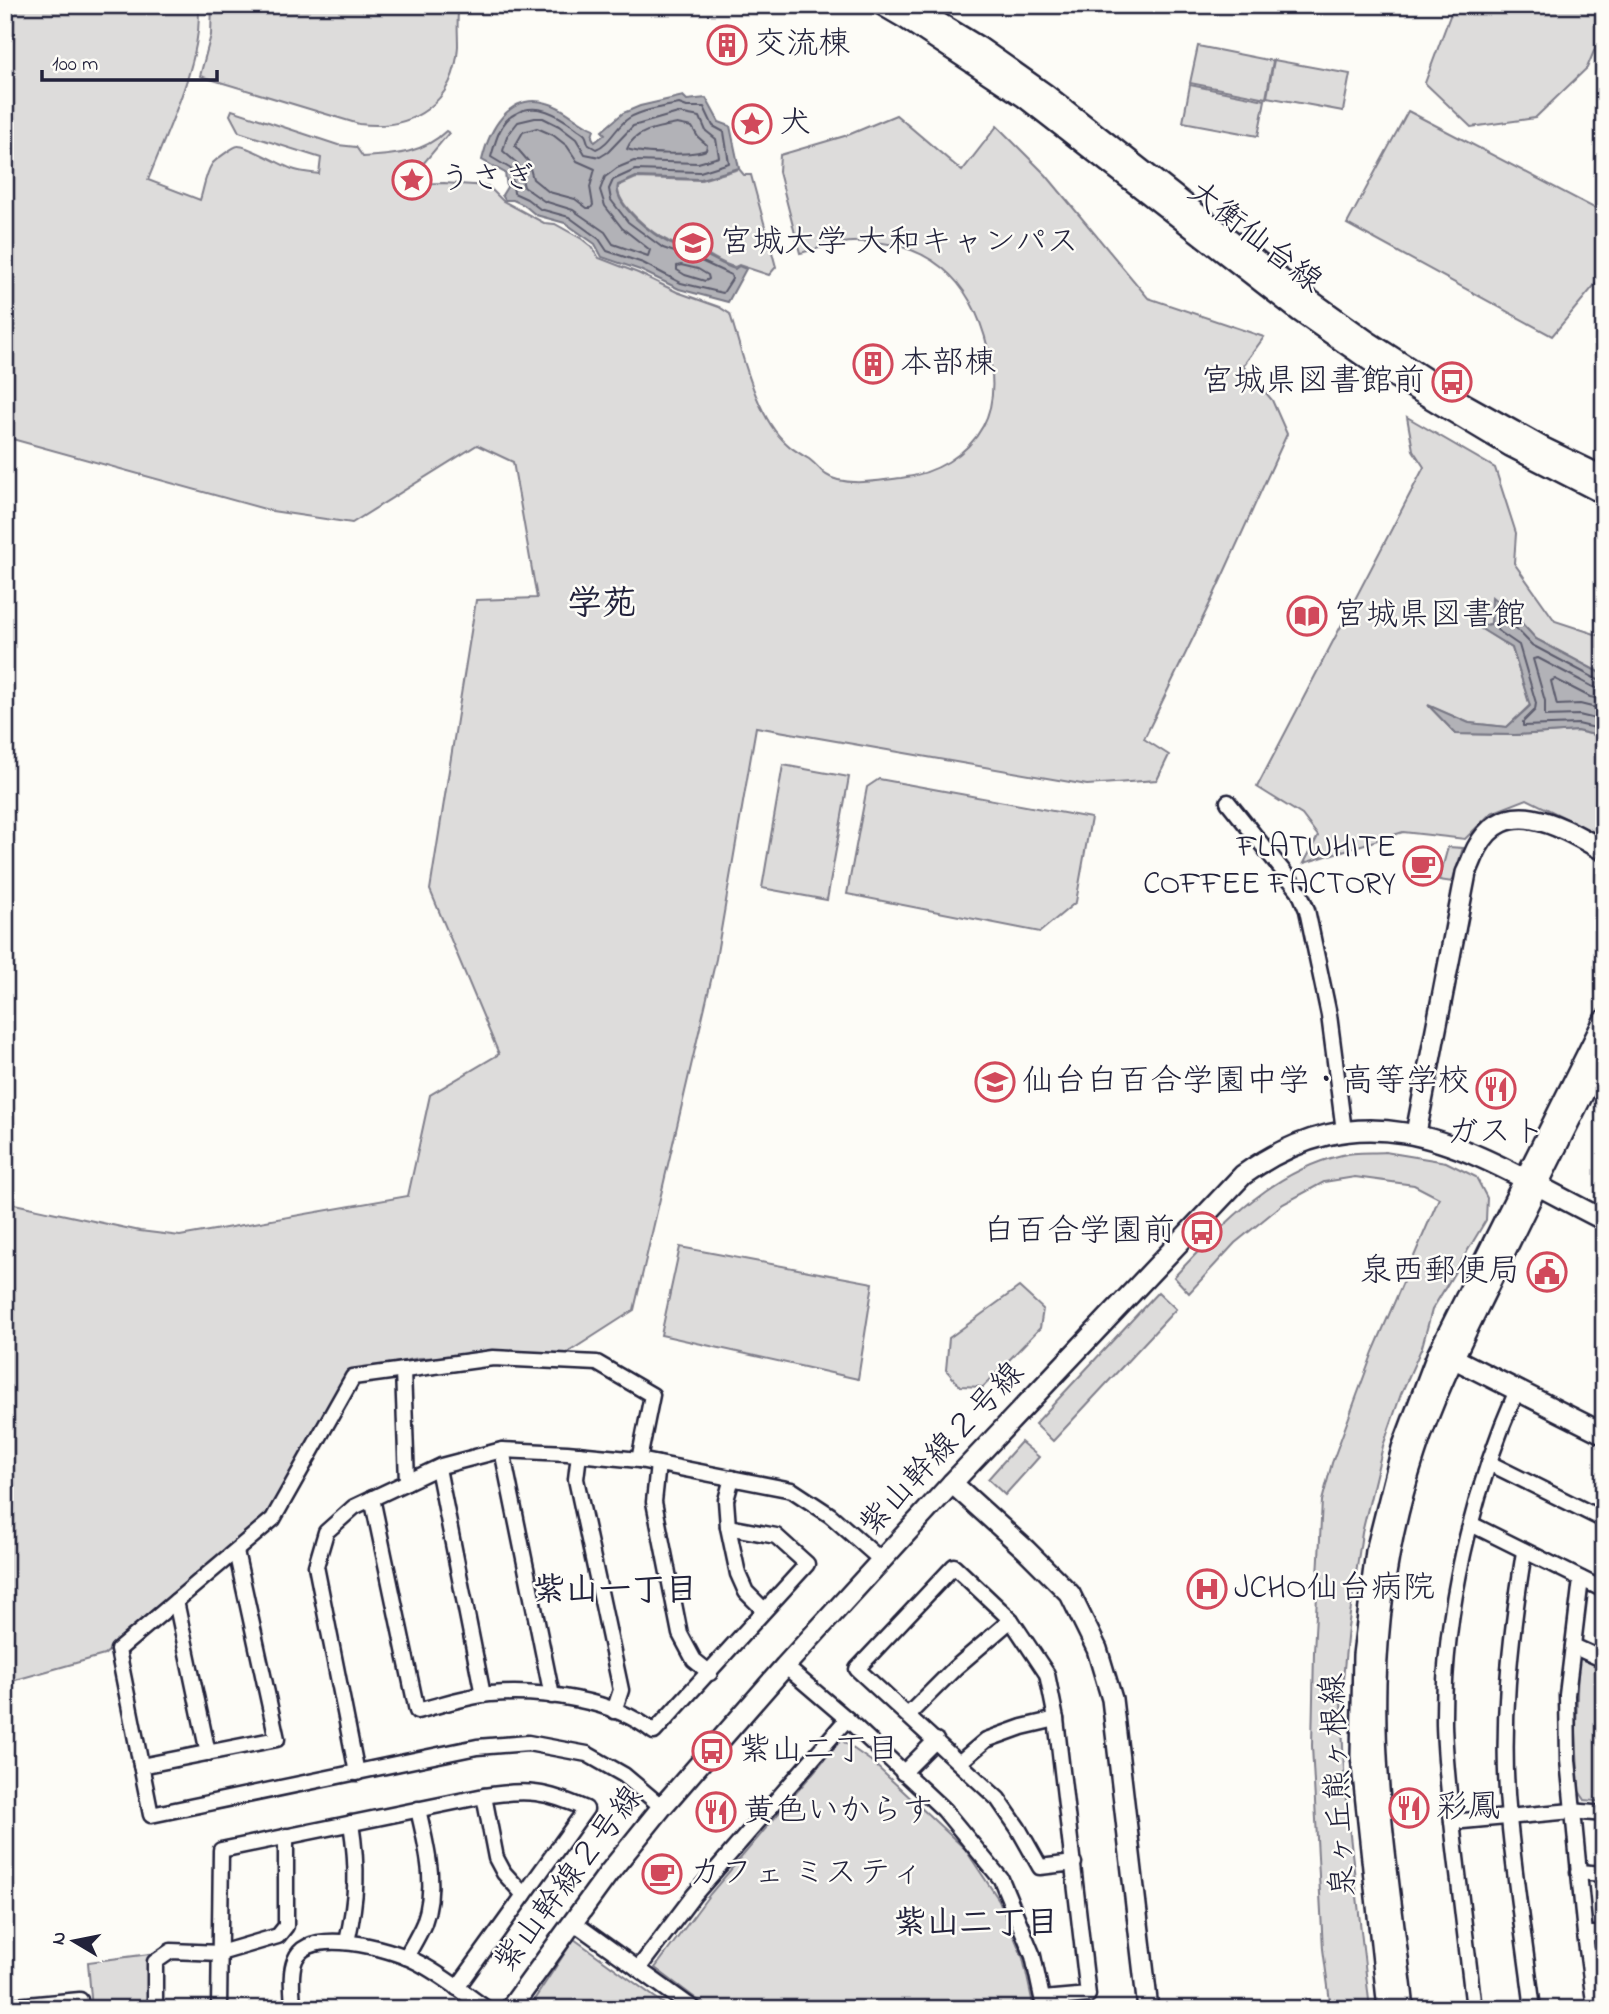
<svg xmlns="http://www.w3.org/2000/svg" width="1609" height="2014" font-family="'Indie Flower','Klee One',sans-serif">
<rect width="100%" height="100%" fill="#fdfcf7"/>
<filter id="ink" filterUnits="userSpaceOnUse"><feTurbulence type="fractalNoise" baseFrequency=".0143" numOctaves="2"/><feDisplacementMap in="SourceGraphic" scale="14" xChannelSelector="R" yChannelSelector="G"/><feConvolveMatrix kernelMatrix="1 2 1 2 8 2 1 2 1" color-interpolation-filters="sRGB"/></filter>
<g filter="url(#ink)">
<g fill="#dddcdb" stroke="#807f8b" stroke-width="2">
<path d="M 5,5 L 198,5 C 205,55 166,133 148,180 L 200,200 C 204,188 205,175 212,164 C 214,161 234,146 238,146 C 247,145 281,165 292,169 C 300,172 311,173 319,174 L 321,158 L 239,132 L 230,115 L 232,110 L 338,145 L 356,147 L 363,157 C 394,155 422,154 446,131 L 449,133 L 423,164 L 407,171 L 406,184 L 444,183 L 488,186 L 503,201 L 544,223 L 555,224 L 582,239 L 592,247 L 599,258 L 638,273 L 677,292 L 719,307 L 730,314 C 742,352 756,418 787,444 C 793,450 801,454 809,459 C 821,468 822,476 838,480 C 859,485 880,480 901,478 C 934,474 967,456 983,426 C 996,402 994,375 988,349 C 972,279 927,238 852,242 C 835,243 817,249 800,253 L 779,172 L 780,155 L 848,135 L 896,115 L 962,171 L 997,126 L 1046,175 L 1148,298 L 1264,337 L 1243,366 L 1272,400 L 1287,434 L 1212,599 L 1144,739 L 1169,755 L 1157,780 L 1087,785 L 756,727 L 716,959 L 634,1310 L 567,1353 L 419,1358 L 347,1372 L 266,1517 L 104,1655 L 5,1683 L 5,1202 L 140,1231 L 180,1236 L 408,1196 L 430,1095 L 499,1054 L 430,890 L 476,600 L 537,598 L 513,462 L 477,445 L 352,523 L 272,511 L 5,437 Z"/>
<path d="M 212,5 L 433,5 L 458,13 C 457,24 458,35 458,46 C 455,103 413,131 359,124 L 200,76 L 211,35 Z"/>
<polygon points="1454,5 1604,5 1604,27 1587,68 1535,118 1471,127 1425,83"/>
<polygon points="1198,46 1273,61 1266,98 1190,83"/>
<polygon points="1274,60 1350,74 1343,111 1267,97"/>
<polygon points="1190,85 1265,100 1258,136 1183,122"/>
<polygon points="1408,111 1604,213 1604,274 1552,336 1347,224"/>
<path d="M 739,169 L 744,175 L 751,175 L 776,267 L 769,275 L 739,265 L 735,267 C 724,265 715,258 705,253 C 693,249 680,248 668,241 C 653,234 615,204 618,186 L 636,178 L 701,180 Z"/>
<polygon points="1407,417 1495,468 1516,533 1514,563 1555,621 1604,637 1604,675 1536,639 1515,616 1479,627 1512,648 1530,705 1507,727 1469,723 1429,706 1456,734 1515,735 1577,731 1604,737 1604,837 1527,799 1491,813 1465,839 1403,832 1304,863 1318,836 1302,815 1257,787 1424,467 1413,450"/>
<polygon points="783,765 849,777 827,900 762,888"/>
<polygon points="879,779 1091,818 1076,902 1040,932 847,894 867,787"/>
<polygon points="1448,847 1463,848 1452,882 1439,880"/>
<path d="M 1385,1152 L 1446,1162 L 1476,1177 L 1487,1198 L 1486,1220 L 1432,1310 L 1422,1347 L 1401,1394 L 1383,1446 L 1362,1533 L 1348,1628 L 1341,1700 L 1345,1792 L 1370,2009 L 1331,2009 L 1323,1949 L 1312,1746 L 1314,1652 L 1322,1501 L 1332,1463 L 1373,1352 L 1439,1198 L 1414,1185 L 1355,1177 L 1324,1182 L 1283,1204 L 1235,1243 L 1189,1293 L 1174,1277 C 1222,1226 1270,1172 1342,1155 C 1355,1152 1371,1153 1385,1152 Z"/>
<polygon points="680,1247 873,1283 858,1379 661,1335"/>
<polygon points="1019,1287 1043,1309 1040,1328 983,1387 960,1386 946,1370 949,1338"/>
<polygon points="1158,1292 1176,1309 1053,1441 1035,1424"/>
<polygon points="1021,1442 1039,1457 1005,1495 988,1479"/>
<polygon points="1582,1656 1604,1663 1604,1802 1585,1800 1579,1791 1576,1732 1578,1659"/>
<polygon points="841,1740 871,1761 965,1849 999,1900 1023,1958 1034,2009 710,2009 655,1968 710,1894"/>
<polygon points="574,1939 671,2009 528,2009"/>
<polygon points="150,1954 150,2009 92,2009 88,1962"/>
</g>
<g fill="#b2b2b7" stroke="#787885" stroke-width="2">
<path d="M 683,96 L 687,100 L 706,98 L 719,122 L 730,126 L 739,168 L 701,179 L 636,177 L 618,185 C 612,204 654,236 669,243 C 681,249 694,250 705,255 C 716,260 724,266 735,269 L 739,266 L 746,269 L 728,302 L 679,289 L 640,270 L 602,257 L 595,244 L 565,223 L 536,215 L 524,205 L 513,200 L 505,200 L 502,195 L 507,187 L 505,173 L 482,160 C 489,130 509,92 547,103 C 565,107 577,123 594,129 L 592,137 L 595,142 L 605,134 L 602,131 L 623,113 L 640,106 Z"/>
<polygon points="1492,597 1515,616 1536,639 1604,675 1604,737 1577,731 1515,735 1456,734 1428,705 1469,723 1507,727 1530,706 1512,648 1478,627 1491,624"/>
</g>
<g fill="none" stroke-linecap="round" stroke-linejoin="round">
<g stroke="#5c5c6d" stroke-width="2">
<path d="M 679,104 L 687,107 L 704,107 L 713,126 L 724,132 L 729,163 L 700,172 L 635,170 L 613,180 L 609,189 L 611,200 L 628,222 L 663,248 L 701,261 L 731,275 L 732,279 L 723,293 L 681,283 L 643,263 L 607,251 L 599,239 L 569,217 L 540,209 L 527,199 L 514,193 L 511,169 L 491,157 C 495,143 500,121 515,114 C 537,101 558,115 576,128 C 579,131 583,132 585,135 C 587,138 587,142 589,145 L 596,149 C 610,144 616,126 629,118 C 643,110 663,107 679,104 Z"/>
<polygon points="678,113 700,117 706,131 716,139 719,157 698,163 634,161 617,168 605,177 600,190 605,206 622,228 650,250 648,256 613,244 605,232 573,210 544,201 524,187 518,164 503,151 507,136 518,122 535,118 543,118 559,126 576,139 585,154 600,157 608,152 633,126"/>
<path d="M 677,124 L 692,127 L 698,137 L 707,145 L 706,150 C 692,156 642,154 627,149 C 633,131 659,127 677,124 Z"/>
<polygon points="537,128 553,135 567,146 577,161 595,169 590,187 593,205 591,208 587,208 575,199 549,192 533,179 528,161 515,146 523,132"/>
<polygon points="681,265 698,269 708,275 709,279 705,281 685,275 677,270 677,266"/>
<polyline points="1604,680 1598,680 1532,645 1503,615 1499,617 1497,630 1519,645 1536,703 1535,710 1523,722 1523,726 1578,724 1604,730"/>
<polyline points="1604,689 1595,688 1538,658 1533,659 1545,701 1545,716 1579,715 1604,721"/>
<polyline points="1604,700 1590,697 1555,679 1551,681 1557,705 1580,704 1604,710"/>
</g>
<g stroke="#22223b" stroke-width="19">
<g id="street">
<polyline points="1228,802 1299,891 1307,910 1329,1015 1344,1131"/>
<polyline points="403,1370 407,1482"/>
<polyline points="502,1450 552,1696"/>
<polyline points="579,1454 576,1479 621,1690 614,1711"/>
<polyline points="639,1460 652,1395 597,1363 493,1358 353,1377 273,1519 118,1650 151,1815 477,1747 528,1743 587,1754 624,1775 662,1807"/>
<polyline points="1489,1463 1604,1520"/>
<polyline points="658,1464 654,1502 680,1634 694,1660 710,1673"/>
<polyline points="438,1468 483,1695"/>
<polyline points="732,1478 726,1500 728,1527 738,1574 746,1592 764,1610"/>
<path d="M 372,1498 L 417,1711 C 441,1705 466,1696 490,1694 C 541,1690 613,1699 654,1732 L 807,1564 L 776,1536 L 728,1527"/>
<polyline points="1471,1524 1604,1590"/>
<path d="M 1524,1552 C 1510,1639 1500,1729 1509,1818 C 1515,1882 1525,1945 1533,2009"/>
<polyline points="1581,1579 1567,1695 1568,1760 1585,1934 1595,2009"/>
<polyline points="176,1601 208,1753"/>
<polyline points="1573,1646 1604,1660"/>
<polyline points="785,1666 847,1719 944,1810 1001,1879 1033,1956 1044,2007"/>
<polyline points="908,1715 955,1668 1011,1620"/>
<polyline points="960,1762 986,1740 1022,1727 1056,1719"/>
<polyline points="141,1766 277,1739 236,1551"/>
<polyline points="357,1773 316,1566 326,1532 354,1507 441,1466 502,1450 567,1453 639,1460 792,1490 830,1515 881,1560"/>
<polyline points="903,1773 936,1740"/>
<polyline points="484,1796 496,1858 504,1873 524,1895"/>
<polyline points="1452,1822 1572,1811 1604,1814"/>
<polyline points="1578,1872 1604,1874"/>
<polyline points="573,1922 694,2009"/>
<polyline points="1585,1934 1604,1934"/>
<path d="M 347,1942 C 357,1897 358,1868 351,1823"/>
<path d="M 406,1957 C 412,1946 419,1935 424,1923 C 438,1885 426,1846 418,1809"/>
<polyline points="638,1969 694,1895 847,1719"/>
<polyline points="1043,1999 1088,1995 1056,1719 1047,1674 1011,1620 954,1566 857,1669 998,1799 1018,1828 1040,1867 1074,1863"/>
<polyline points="5,2007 80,2000 81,2009"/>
<polyline points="155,2009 155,1962 171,1951 220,1953 278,1936 286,1926 286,1836"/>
<path d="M 219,2009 L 221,1850 L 484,1796 C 527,1789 546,1791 586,1809 L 457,1988"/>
<path d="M 293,2009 C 293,1995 289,1974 295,1960 C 308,1925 391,1949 415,1961 C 440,1973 464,1993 487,2009"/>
<path d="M 1474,2009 C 1467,1953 1461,1896 1454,1840 C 1450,1802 1445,1763 1444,1724 C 1443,1611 1472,1493 1517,1390"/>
</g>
</g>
<g stroke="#22223b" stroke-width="24">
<g id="secondary">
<polyline points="882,5 906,19 1024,97 1300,312 1383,370 1510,446 1604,494"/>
<polyline points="910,5 979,47 1044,93 1278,277 1366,340 1465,404 1542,447 1604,477"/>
<path d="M 1416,1133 L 1466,873 C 1470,865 1473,856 1477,848 C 1507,791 1565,829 1604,851"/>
<polyline points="1453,1358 1604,1434"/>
<polyline points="952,1483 1026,1550 1070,1594 1097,1649 1112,1699 1148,2009"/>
<path d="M 510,2009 L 608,1874 L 662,1807 L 785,1666 L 952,1483 L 1243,1175 C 1377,1079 1478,1157 1604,1220"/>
<polyline points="1388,2009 1361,1756 1363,1655 1376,1551 1402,1448 1437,1355 1604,1020"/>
<path d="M 1404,2009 C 1392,1900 1373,1793 1376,1683 C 1378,1607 1391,1527 1415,1454 C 1436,1387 1470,1325 1500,1262 C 1534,1192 1568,1122 1604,1054"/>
</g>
</g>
<use href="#street" stroke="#fdfcf7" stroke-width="14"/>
<use href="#secondary" stroke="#fdfcf7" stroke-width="19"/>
</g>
</g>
<defs>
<g id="building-ring" transform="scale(2.0125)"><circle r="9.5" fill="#fdfcf7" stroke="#d1495b" stroke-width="1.5"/><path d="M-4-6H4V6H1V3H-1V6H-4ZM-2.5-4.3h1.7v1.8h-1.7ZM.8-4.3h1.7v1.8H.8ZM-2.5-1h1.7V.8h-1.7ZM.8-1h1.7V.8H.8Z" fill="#d1495b"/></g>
<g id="sight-ring" transform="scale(2.0125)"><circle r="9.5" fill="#fdfcf7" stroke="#d1495b" stroke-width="1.5"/><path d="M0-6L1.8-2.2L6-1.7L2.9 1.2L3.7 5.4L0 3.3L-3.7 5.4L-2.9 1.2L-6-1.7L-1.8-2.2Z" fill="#d1495b"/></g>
<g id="university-ring" transform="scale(2.0125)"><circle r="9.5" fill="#fdfcf7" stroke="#d1495b" stroke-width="1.5"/><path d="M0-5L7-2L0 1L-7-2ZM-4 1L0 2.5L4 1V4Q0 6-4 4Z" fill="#d1495b"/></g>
<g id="bus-ring" transform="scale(2.0125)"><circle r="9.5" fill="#fdfcf7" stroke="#d1495b" stroke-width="1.5"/><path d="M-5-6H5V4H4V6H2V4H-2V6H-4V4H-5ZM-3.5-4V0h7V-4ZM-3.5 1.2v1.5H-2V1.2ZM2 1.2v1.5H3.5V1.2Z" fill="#d1495b"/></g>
<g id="library-ring" transform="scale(2.0125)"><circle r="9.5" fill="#fdfcf7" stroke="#d1495b" stroke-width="1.5"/><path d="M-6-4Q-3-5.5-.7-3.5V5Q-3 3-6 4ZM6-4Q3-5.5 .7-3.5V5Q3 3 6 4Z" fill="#d1495b"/></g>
<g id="cafe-ring" transform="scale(2.0125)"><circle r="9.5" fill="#fdfcf7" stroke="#d1495b" stroke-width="1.5"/><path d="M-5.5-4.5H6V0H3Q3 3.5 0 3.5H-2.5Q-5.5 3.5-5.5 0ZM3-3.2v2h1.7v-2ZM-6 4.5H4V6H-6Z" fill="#d1495b"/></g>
<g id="school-ring" transform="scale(2.0125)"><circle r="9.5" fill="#fdfcf7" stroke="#d1495b" stroke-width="1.5"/><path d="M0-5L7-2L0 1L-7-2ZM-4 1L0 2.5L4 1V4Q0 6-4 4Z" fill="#d1495b"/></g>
<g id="restaurant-ring" transform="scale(2.0125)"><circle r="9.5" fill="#fdfcf7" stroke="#d1495b" stroke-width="1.5"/><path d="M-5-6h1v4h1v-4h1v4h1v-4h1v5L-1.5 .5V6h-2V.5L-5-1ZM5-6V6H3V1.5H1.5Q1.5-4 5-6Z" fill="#d1495b"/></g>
<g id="civic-ring" transform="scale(2.0125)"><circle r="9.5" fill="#fdfcf7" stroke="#d1495b" stroke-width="1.5"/><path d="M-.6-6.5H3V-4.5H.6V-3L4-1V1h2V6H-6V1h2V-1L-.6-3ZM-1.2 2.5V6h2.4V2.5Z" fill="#d1495b"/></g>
<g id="hospital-ring" transform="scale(2.0125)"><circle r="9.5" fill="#fdfcf7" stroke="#d1495b" stroke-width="1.5"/><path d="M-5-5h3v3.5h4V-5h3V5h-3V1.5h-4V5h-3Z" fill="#d1495b"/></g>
</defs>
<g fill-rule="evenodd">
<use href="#building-ring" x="727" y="45"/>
<use href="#sight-ring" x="752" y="124"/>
<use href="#sight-ring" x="412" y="180"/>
<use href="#university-ring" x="693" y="243"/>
<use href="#building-ring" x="873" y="364"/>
<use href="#bus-ring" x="1452" y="382"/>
<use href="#library-ring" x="1307" y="616"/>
<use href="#cafe-ring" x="1423" y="866"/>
<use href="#school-ring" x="995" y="1082"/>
<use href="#restaurant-ring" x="1496" y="1089"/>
<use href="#bus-ring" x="1202" y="1232"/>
<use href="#civic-ring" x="1547" y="1272"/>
<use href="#hospital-ring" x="1207" y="1589"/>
<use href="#bus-ring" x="712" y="1751"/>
<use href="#restaurant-ring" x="1409" y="1808"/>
<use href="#restaurant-ring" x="716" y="1812"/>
<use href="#cafe-ring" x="662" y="1874"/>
</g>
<g text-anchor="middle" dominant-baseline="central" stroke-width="5" stroke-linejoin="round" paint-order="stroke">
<g font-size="32" fill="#22223b" stroke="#fdfcf7" text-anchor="start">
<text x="754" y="45">交流棟</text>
<text x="779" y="124">犬</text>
<text x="439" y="180">うさぎ</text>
<text x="720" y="243">宮城大学 大和キャンパス</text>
<text x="900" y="364">本部棟</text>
<text x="1425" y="382" text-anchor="end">宮城県図書館前</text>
<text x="1334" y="616">宮城県図書館</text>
<text x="1396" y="848" text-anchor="end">FLATWHITE<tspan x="1396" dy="37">COFFEE FACTORY</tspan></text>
<text x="1022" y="1082">仙台白百合学園中学・高等学校</text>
<text x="1496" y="1133" text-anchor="middle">ガスト</text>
<text x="1175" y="1232" text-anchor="end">白百合学園前</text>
<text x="1520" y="1272" text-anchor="end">泉西郵便局</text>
<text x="1234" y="1589">JCHO仙台病院</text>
<text x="739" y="1751">紫山二丁目</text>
<text x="1436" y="1808">彩鳳</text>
<text x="743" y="1812">黄色いからす</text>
<text x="689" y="1874">カフェ ミスティ</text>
</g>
<g font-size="32" fill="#22223b" stroke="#fdfcf7">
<text transform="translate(1254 238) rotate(38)">大衡仙台線</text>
<text transform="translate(943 1450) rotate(-47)">紫山幹線２号線</text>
<text transform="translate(1340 1785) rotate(-93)">泉ヶ丘熊ヶ根線</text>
<text transform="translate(570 1880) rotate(-53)">紫山幹線２号線</text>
</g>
<g font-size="33" font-weight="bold" fill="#22223b" stroke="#fdfcf7">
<text x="615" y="1592">紫山一丁目</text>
<text x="976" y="1925">紫山二丁目</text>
</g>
<g font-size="35" font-weight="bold" fill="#22223b" stroke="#fdfcf7">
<text x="602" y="605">学苑</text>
</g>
</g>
<rect width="1609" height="2014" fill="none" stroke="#fdfcf7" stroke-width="28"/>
<rect x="14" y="14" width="1581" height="1986" fill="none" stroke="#22223b" stroke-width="2.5" filter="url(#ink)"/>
<g transform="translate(74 1941) rotate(280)" stroke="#fdfcf7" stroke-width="5" paint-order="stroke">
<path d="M0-5L12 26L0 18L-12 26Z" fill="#22223b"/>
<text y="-10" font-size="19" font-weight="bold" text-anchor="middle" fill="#22223b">N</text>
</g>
<path d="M42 70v10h175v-10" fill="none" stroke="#22223b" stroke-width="3.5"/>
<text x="52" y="70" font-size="21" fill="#22223b" stroke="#fdfcf7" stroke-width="5" paint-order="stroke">100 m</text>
</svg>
